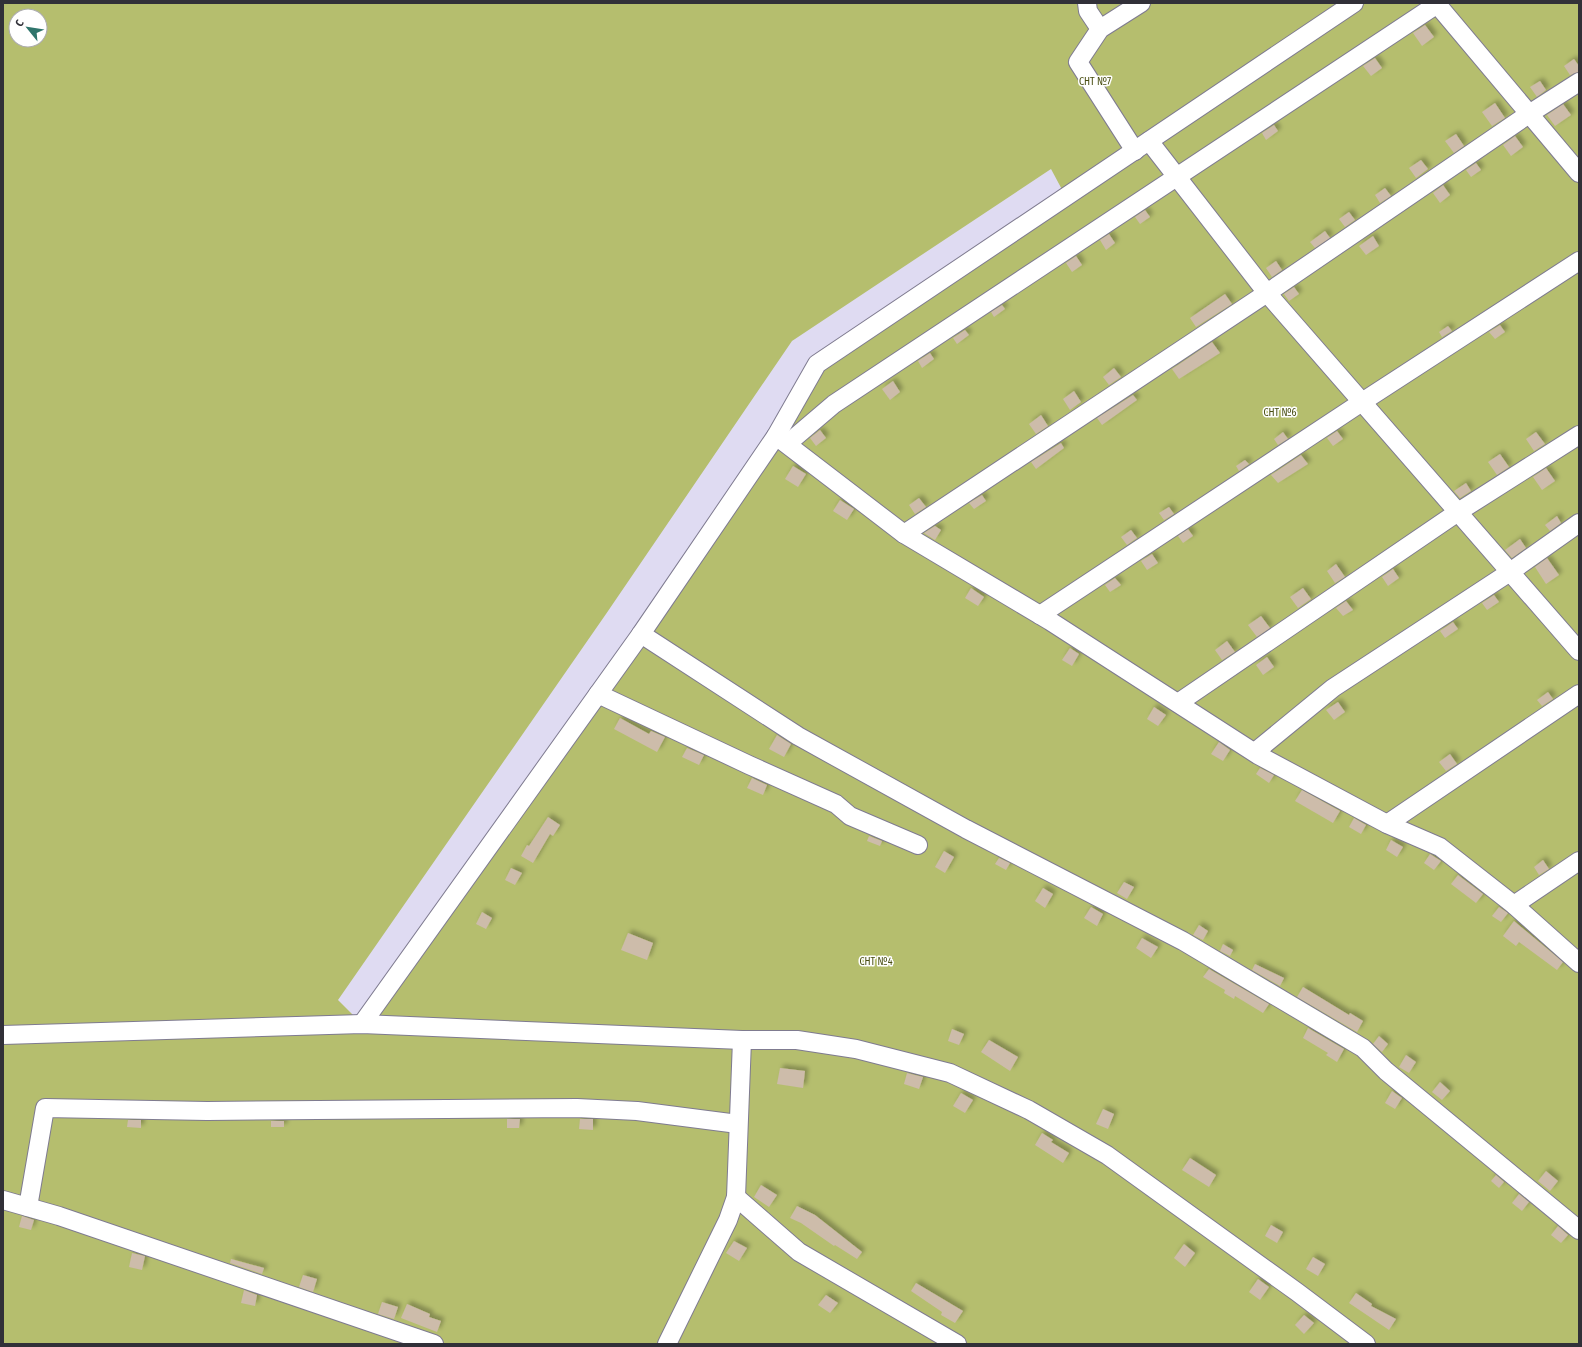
<svg xmlns="http://www.w3.org/2000/svg" width="1582" height="1347" font-family="'Fira Sans Condensed',sans-serif">
<defs>
<filter id="shadow"><feDropShadow dx="3.5" dy="-3.5" stdDeviation="2" flood-color="#0004"/></filter>
</defs>
<rect width="100%" height="100%" fill="#dfdbf2"/>
<path fill="#b5be6e" fill-rule="evenodd" d="M 3,3 L 1579,3 L 1579,1344 L 3,1344 ZM 16,16 L 40,16 L 40,40 L 16,40 ZM 1051,169 L 1066,197 L 817,364 L 362,1024 L 338,1000 L 606,614 L 792,341 Z"/>
<g fill="#cdbcaa" filter="url(#shadow)">
<polygon points="1425,25 1434,37 1422,46 1413,33"/>
<polygon points="1375,58 1382,68 1371,76 1363,66"/>
<polygon points="1574,59 1579,66 1579,72 1570,75 1564,66"/>
<polygon points="1540,81 1546,90 1537,97 1530,87"/>
<polygon points="1495,103 1505,118 1492,126 1482,112"/>
<polygon points="1563,104 1571,115 1555,126 1547,115"/>
<polygon points="1274,125 1278,131 1266,140 1262,133"/>
<polygon points="1456,134 1464,146 1454,153 1445,141"/>
<polygon points="1515,136 1523,147 1511,156 1503,145"/>
<polygon points="1421,160 1428,169 1416,178 1409,168"/>
<polygon points="1476,163 1481,170 1471,177 1466,170"/>
<polygon points="1443,185 1450,195 1440,203 1433,193"/>
<polygon points="1385,188 1391,196 1380,203 1375,195"/>
<polygon points="1145,210 1150,217 1140,224 1135,217"/>
<polygon points="1349,212 1355,220 1345,227 1339,219"/>
<polygon points="1325,231 1330,238 1315,248 1310,242"/>
<polygon points="1109,234 1115,243 1106,250 1100,240"/>
<polygon points="1373,236 1379,246 1366,255 1359,246"/>
<polygon points="1076,256 1082,265 1072,272 1066,263"/>
<polygon points="1276,261 1282,270 1272,277 1266,268"/>
<polygon points="1294,287 1299,294 1289,301 1284,294"/>
<polygon points="1225,294 1232,304 1196,327 1190,318"/>
<polygon points="1002,305 1005,309 994,317 991,312"/>
<polygon points="1500,325 1505,332 1495,339 1489,332"/>
<polygon points="1448,326 1452,331 1442,337 1439,332"/>
<polygon points="965,330 969,335 957,344 953,338"/>
<polygon points="1212,342 1220,353 1179,379 1172,369"/>
<polygon points="930,353 934,359 922,368 918,361"/>
<polygon points="1114,368 1121,377 1109,385 1103,377"/>
<polygon points="893,381 900,392 890,400 882,389"/>
<polygon points="1074,391 1081,402 1070,410 1063,399"/>
<polygon points="1133,395 1137,400 1102,425 1097,418"/>
<polygon points="1041,415 1048,426 1036,434 1029,424"/>
<polygon points="820,430 826,438 816,446 810,438"/>
<polygon points="1337,431 1343,439 1333,446 1327,438"/>
<polygon points="1283,432 1288,439 1278,445 1274,439"/>
<polygon points="1536,432 1545,444 1534,451 1526,439"/>
<polygon points="1061,443 1064,448 1036,469 1031,462"/>
<polygon points="1500,454 1509,467 1497,475 1488,462"/>
<polygon points="1301,455 1308,464 1278,483 1271,475"/>
<polygon points="1245,460 1249,464 1239,471 1236,466"/>
<polygon points="793,466 806,474 798,487 785,479"/>
<polygon points="1546,468 1555,481 1542,490 1533,477"/>
<polygon points="1466,483 1471,491 1460,498 1454,491"/>
<polygon points="982,495 986,501 974,509 969,503"/>
<polygon points="919,498 926,507 915,514 909,505"/>
<polygon points="840,500 854,509 847,520 833,511"/>
<polygon points="1169,507 1174,514 1164,520 1159,513"/>
<polygon points="1557,516 1561,523 1550,531 1545,525"/>
<polygon points="935,526 941,530 935,540 924,533"/>
<polygon points="1188,529 1193,536 1183,543 1178,536"/>
<polygon points="1131,530 1137,538 1127,545 1121,537"/>
<polygon points="1520,539 1526,548 1512,558 1505,550"/>
<polygon points="1152,554 1158,563 1147,570 1141,561"/>
<polygon points="1547,558 1559,575 1546,584 1535,567"/>
<polygon points="1336,564 1345,577 1335,583 1327,571"/>
<polygon points="1393,569 1399,578 1388,586 1382,577"/>
<polygon points="1115,578 1121,585 1110,592 1105,585"/>
<polygon points="971,588 984,597 978,606 965,598"/>
<polygon points="1303,588 1311,599 1298,608 1290,597"/>
<polygon points="1494,595 1499,602 1487,610 1482,603"/>
<polygon points="1346,601 1353,610 1343,616 1336,608"/>
<polygon points="1261,616 1270,628 1257,637 1248,625"/>
<polygon points="1453,622 1458,629 1445,638 1440,631"/>
<polygon points="1227,641 1235,652 1222,660 1215,650"/>
<polygon points="1070,648 1079,654 1072,666 1062,660"/>
<polygon points="1267,657 1274,667 1263,675 1256,665"/>
<polygon points="1548,692 1553,699 1542,706 1537,700"/>
<polygon points="1338,702 1345,712 1334,720 1326,710"/>
<polygon points="1154,707 1166,715 1158,726 1147,719"/>
<polygon points="620,718 649,734 651,731 665,737 657,752 614,729"/>
<polygon points="777,735 791,744 784,757 769,749"/>
<polygon points="1219,742 1230,750 1223,761 1211,754"/>
<polygon points="687,748 704,755 699,765 682,757"/>
<polygon points="1450,754 1457,764 1446,771 1439,762"/>
<polygon points="1260,768 1274,775 1269,783 1256,774"/>
<polygon points="752,778 767,785 763,795 747,788"/>
<polygon points="1302,790 1340,811 1333,823 1295,801"/>
<polygon points="548,817 560,825 553,836 550,834 533,863 521,856 527,845 529,846"/>
<polygon points="1354,818 1366,825 1361,834 1349,827"/>
<polygon points="869,836 882,841 880,846 867,841"/>
<polygon points="1391,840 1403,847 1397,857 1386,850"/>
<polygon points="944,851 954,857 945,873 935,867"/>
<polygon points="1430,854 1441,861 1434,870 1424,863"/>
<polygon points="999,858 1010,863 1006,870 995,864"/>
<polygon points="1543,860 1549,869 1539,875 1534,867"/>
<polygon points="511,868 522,873 515,885 505,880"/>
<polygon points="1458,875 1483,894 1476,903 1451,884"/>
<polygon points="1124,882 1134,887 1127,899 1117,893"/>
<polygon points="1043,888 1053,894 1045,908 1035,901"/>
<polygon points="1091,907 1103,914 1097,926 1084,918"/>
<polygon points="1499,907 1508,913 1501,922 1492,916"/>
<polygon points="482,912 492,918 486,929 476,924"/>
<polygon points="1514,921 1563,962 1557,970 1519,942 1516,946 1503,936"/>
<polygon points="1199,925 1208,931 1203,940 1193,935"/>
<polygon points="628,933 653,943 647,960 621,950"/>
<polygon points="1142,938 1158,947 1151,958 1136,948"/>
<polygon points="1223,944 1233,950 1230,956 1220,951"/>
<polygon points="1255,964 1284,978 1280,986 1252,970"/>
<polygon points="1209,969 1269,1004 1263,1013 1235,996 1234,999 1224,993 1225,990 1203,977"/>
<polygon points="1303,987 1349,1015 1350,1013 1363,1021 1357,1032 1297,997"/>
<polygon points="1308,1028 1344,1049 1337,1062 1326,1055 1328,1053 1303,1038"/>
<polygon points="952,1029 964,1034 959,1045 948,1041"/>
<polygon points="1379,1036 1388,1044 1382,1052 1373,1044"/>
<polygon points="989,1040 1018,1057 1010,1071 981,1052"/>
<polygon points="1406,1055 1416,1062 1409,1073 1399,1067"/>
<polygon points="780,1068 805,1071 803,1088 777,1084"/>
<polygon points="907,1073 923,1077 919,1089 904,1084"/>
<polygon points="1440,1082 1450,1091 1442,1100 1432,1092"/>
<polygon points="1392,1091 1402,1098 1395,1109 1385,1103"/>
<polygon points="961,1093 973,1100 965,1113 953,1106"/>
<polygon points="1103,1109 1114,1114 1108,1129 1096,1124"/>
<polygon points="507,1119 520,1119 519,1128 507,1128"/>
<polygon points="580,1119 593,1119 593,1130 579,1129"/>
<polygon points="128,1120 141,1120 141,1128 127,1127"/>
<rect x="271" y="1121" width="13" height="6"/>
<polygon points="1042,1133 1053,1140 1051,1142 1069,1153 1063,1163 1035,1145"/>
<polygon points="1190,1158 1216,1175 1209,1187 1182,1170"/>
<polygon points="1546,1171 1558,1181 1550,1191 1538,1181"/>
<polygon points="1496,1175 1504,1182 1499,1188 1491,1181"/>
<polygon points="761,1185 777,1195 769,1207 754,1197"/>
<polygon points="1519,1194 1529,1202 1522,1211 1512,1203"/>
<polygon points="797,1206 815,1215 862,1252 857,1259 835,1245 834,1246 801,1223 790,1218"/>
<polygon points="22,1216 34,1220 31,1230 19,1227"/>
<polygon points="1271,1225 1283,1232 1277,1243 1265,1236"/>
<polygon points="1558,1226 1568,1235 1561,1243 1551,1235"/>
<polygon points="734,1241 747,1248 739,1261 726,1253"/>
<polygon points="1184,1244 1195,1253 1185,1267 1174,1258"/>
<polygon points="132,1253 145,1256 142,1270 129,1267"/>
<polygon points="1313,1257 1325,1264 1318,1276 1306,1269"/>
<polygon points="231,1259 264,1268 262,1274 230,1263"/>
<polygon points="303,1275 317,1279 313,1292 299,1287"/>
<polygon points="1258,1279 1269,1287 1260,1300 1249,1292"/>
<polygon points="916,1283 963,1311 955,1323 941,1315 942,1312 911,1291"/>
<polygon points="244,1290 257,1295 255,1306 241,1303"/>
<polygon points="1356,1293 1372,1304 1371,1306 1396,1319 1389,1330 1349,1303"/>
<polygon points="826,1295 838,1303 830,1313 818,1305"/>
<polygon points="382,1302 398,1307 394,1319 378,1314"/>
<polygon points="407,1304 430,1314 429,1317 441,1321 437,1332 401,1318"/>
<polygon points="1304,1315 1314,1323 1304,1334 1295,1325"/>
</g>
<g fill="none" stroke-linecap="round" stroke-linejoin="round">
<g stroke="#7f7b90" stroke-width="20">
<g id="minor">
<polyline points="1087,3 1088,11 1100,29"/>
<polyline points="1436,3 1579,173"/>
<polyline points="1149,141 1267,293 1579,651"/>
<polyline points="1135,151 1078,62 1100,29 1141,3"/>
<polyline points="776,436 904,534 1050,621 1258,755 1387,824 1440,847 1514,905 1579,963"/>
<polyline points="787,444 834,404 1439,3"/>
<polyline points="904,534 1267,293 1529,114 1579,82"/>
<polyline points="1040,615 1362,402 1579,261"/>
<polyline points="641,634 798,736 966,829 1183,941 1363,1048 1386,1071 1579,1230"/>
<polyline points="598,694 749,765 836,804 850,816 918,845"/>
<polyline points="1178,703 1458,512 1579,435"/>
<polyline points="1255,752 1333,688 1510,572 1579,523"/>
<polyline points="1387,824 1579,694"/>
<polyline points="1514,905 1579,861"/>
<polyline points="362,1024 641,634 776,436 817,364 1354,3"/>
<polyline points="3,1035 362,1024 742,1040 797,1040 856,1049 950,1073 1029,1110 1107,1155 1297,1292 1366,1344"/>
<polyline points="736,1197 799,1252 957,1344"/>
<polyline points="3,1200 59,1216 434,1344"/>
<polyline points="28,1207 45,1108 207,1111 577,1108 637,1111 738,1124"/>
<polyline points="667,1344 728,1220 736,1197 742,1040"/>
</g>
</g>
<use href="#minor" stroke="#fff" stroke-width="18"/>
</g>
<g text-anchor="middle" dominant-baseline="central" stroke-width="3" stroke-linejoin="round" paint-order="stroke">
<g font-size="10" fill="#484d11" stroke="#fff">
<text x="1095" y="82">СНТ №7</text>
<text x="1280" y="413">СНТ №6</text>
<text x="876" y="962">СНТ №4</text>
</g>
</g>
<rect width="1582" height="1347" fill="none" stroke="#313038" stroke-width="8"/>
<g transform="translate(28 28) rotate(300)"><circle r="19" fill="#ffffff" stroke="#adacaf"/>
<path d="M0-3L7 15L0 10L-7 15Z" fill="#2f756c"/>
<text y="-6" font-size="11" font-weight="bold" text-anchor="middle" fill="#313038">С</text>
</g>
</svg>
